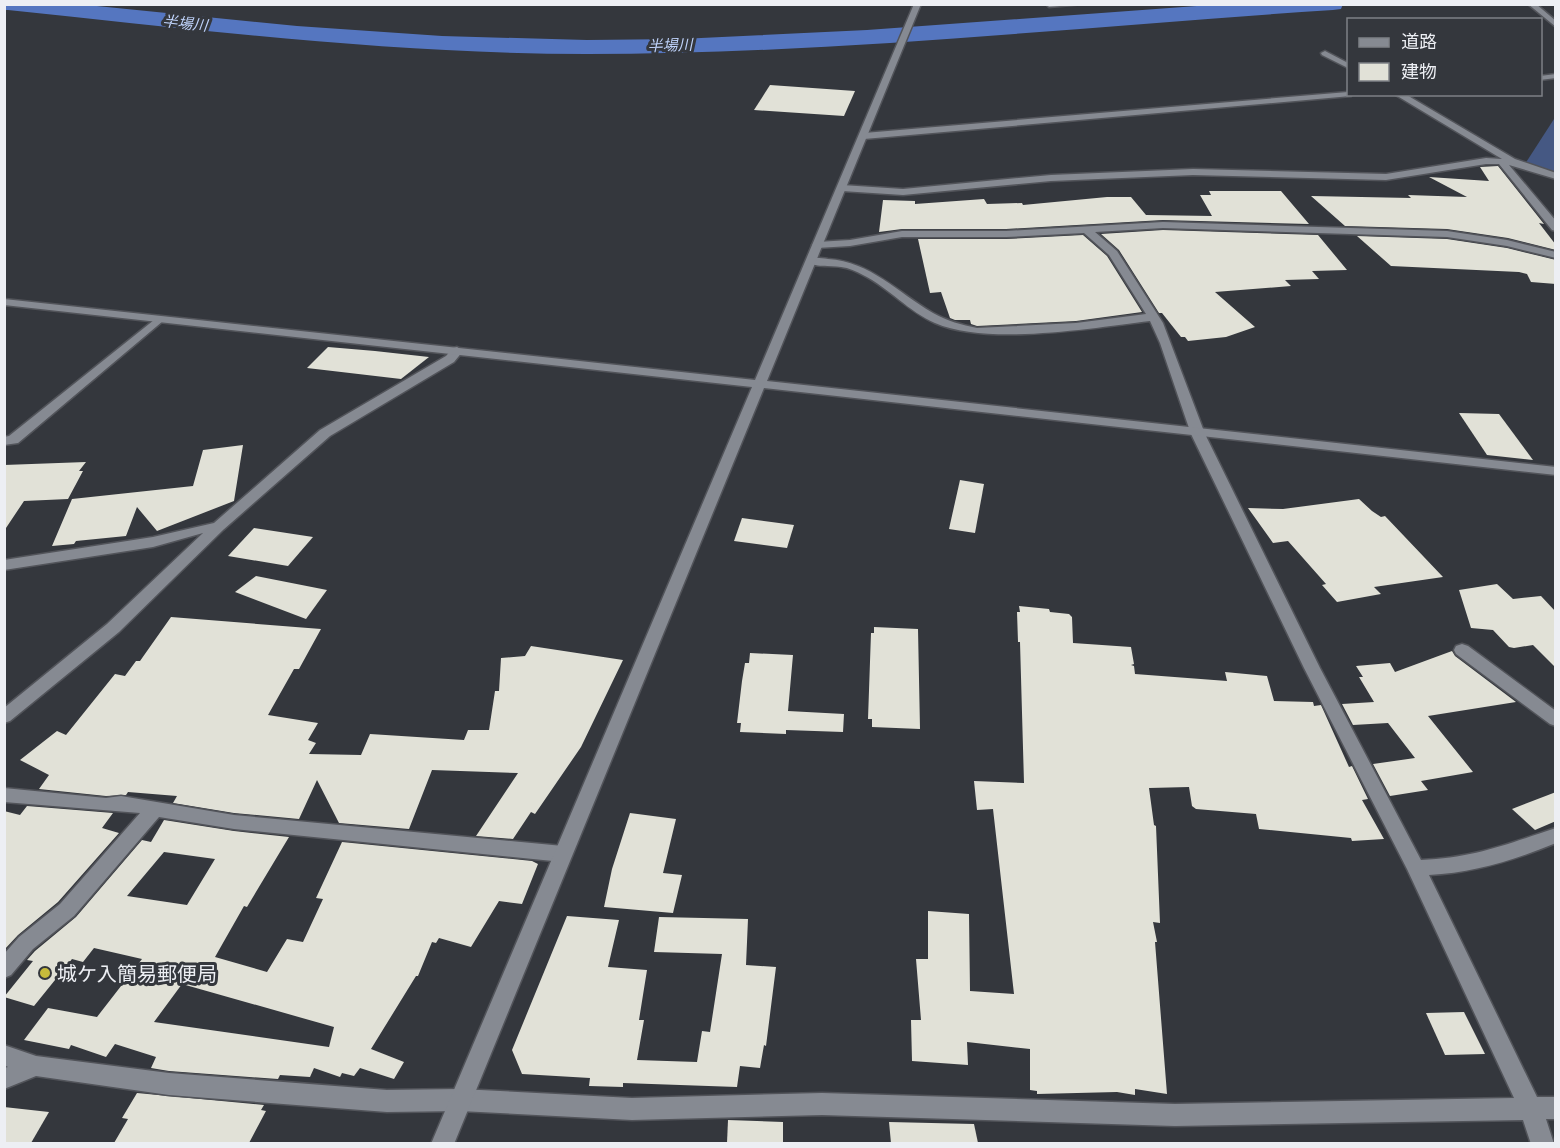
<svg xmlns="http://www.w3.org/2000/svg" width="1560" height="1148" font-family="Manrope,'Noto Sans JP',sans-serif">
<rect width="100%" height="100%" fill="#34373d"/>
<polygon fill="#455883" points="1554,119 1555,119 1555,174 1525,164"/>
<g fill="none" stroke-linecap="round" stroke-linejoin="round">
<path fill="#5576c0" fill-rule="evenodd" d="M 4,4 L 77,4 L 297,26 L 442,36 L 587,40 L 680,39 L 867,30 L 1224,4 L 1343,4 L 1341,9 L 1333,10 C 1084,26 836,54 587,54 C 393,54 200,30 8,10 L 4,10 Z"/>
</g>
<g fill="#e1e1d7" fill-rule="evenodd">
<polygon points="770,85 855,91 844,116 754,110"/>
<polygon points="1498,166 1544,224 1539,223 1556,245 1556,250 1508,238 1447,229 1345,226 1311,196 1411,198 1408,195 1467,197 1429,177 1489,181 1480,167"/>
<polygon points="1209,191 1281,191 1309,224 1163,220 1006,229 902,229 879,232 883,200 915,201 915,204 984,199 987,204 1022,203 1023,205 1107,197 1131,197 1146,215 1212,216 1200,195 1211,195"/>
<polygon points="1163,230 1318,235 1347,270 1312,271 1319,279 1285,280 1291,286 1215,292 1255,327 1226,337 1188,341 1185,337 1181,337 1162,313 1159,313 1119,250 1101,234"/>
<polygon points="1083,235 1107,256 1142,312 1076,321 977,326 971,324 970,320 955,320 950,318 941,292 930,293 918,239 1006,239"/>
<polygon points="1357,236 1447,239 1507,248 1556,260 1556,284 1531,282 1527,274 1519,272 1391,266"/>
<polygon points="328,347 375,351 429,357 401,379 307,368"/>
<polygon points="1459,413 1499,414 1533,460 1487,455"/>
<polygon points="243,445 234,501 157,531 137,507 126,536 76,541 74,544 52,546 72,499 193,486 203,450"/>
<polygon points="86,462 79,471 83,471 68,499 24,501 4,531 4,465"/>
<polygon points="960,480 984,484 975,533 949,529"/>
<polygon points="1359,499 1372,511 1381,517 1385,516 1443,577 1374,587 1381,594 1337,602 1322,585 1326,584 1288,541 1273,543 1248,508 1283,509"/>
<polygon points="742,518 794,525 787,548 734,541"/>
<polygon points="254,528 313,537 288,566 228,556"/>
<polygon points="256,576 327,590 306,619 235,592"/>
<polygon points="1497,584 1513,599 1541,596 1556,612 1556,668 1533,645 1514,648 1509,647 1493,630 1471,628 1459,590"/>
<polygon points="1019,606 1049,609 1050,612 1069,614 1072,617 1073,643 1131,647 1134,664 1131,665 1134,666 1135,674 1227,681 1225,672 1267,676 1274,701 1313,702 1314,706 1321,705 1349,767 1352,766 1368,799 1362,800 1384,839 1352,841 1351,838 1259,829 1256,814 1196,809 1192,806 1189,787 1149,788 1154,825 1156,826 1160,923 1153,922 1157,942 1155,942 1167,1094 1135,1089 1135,1095 1117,1092 1037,1094 1037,1091 1030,1090 1030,1049 967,1042 968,1065 912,1061 911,1020 921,1020 916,959 928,959 928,911 969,914 970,991 1014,994 993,809 977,810 974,781 1024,783 1020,642 1018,642 1017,612 1020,612"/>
<polygon points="171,617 321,629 299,669 294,669 268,715 318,723 308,740 316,743 309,754 361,755 370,734 464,740 468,730 489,730 495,691 499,691 501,658 525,656 531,646 623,660 581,747 535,814 531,812 513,839 476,836 518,773 432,770 409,829 339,823 317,780 299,819 234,813 173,803 177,796 128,792 126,795 106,796 39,789 49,775 20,760 57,731 66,735 115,674 125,676 136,661 140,661"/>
<polygon points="874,627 918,629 920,729 872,727 872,719 868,719 871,633 874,633"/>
<polygon points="1452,651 1455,656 1516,702 1428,716 1473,772 1421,781 1428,790 1390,796 1373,764 1415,758 1388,723 1353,725 1342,704 1374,702 1359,677 1363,677 1356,666 1390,663 1395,672"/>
<polygon points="750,653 793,655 788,711 844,714 843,732 786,730 786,734 740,732 741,723 737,723 742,681 745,663 749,663"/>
<polygon points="1556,792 1556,821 1535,830 1512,809"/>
<polygon points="27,806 113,813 102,828 119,833 58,902 18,935 4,950 4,811 20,815"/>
<polygon points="630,813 676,819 663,873 682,875 673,913 604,907 612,869"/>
<path d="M 164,820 L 234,831 L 289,837 L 247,907 L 244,906 L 215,957 L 267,972 L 287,939 L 303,942 L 323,899 L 316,898 L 342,842 L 532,861 L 538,864 L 522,904 L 499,901 L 471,947 L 439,938 L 436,943 L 432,942 L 418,976 L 416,976 L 371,1049 L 404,1062 L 394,1079 L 360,1068 L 354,1076 L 342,1073 L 340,1077 L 314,1068 L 310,1077 L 280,1075 L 278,1079 L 169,1071 L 151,1068 L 156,1057 L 115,1044 L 106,1057 L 71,1045 L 69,1049 L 24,1040 L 48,1008 L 97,1017 L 142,959 L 94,948 L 83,962 L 72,959 L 34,1006 L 4,997 L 33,961 L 27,960 L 35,951 L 76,917 L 142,840 L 151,842 ZM 164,852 L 215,859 L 187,905 L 127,896 ZM 182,984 L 334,1027 L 329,1047 L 154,1022 Z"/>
<polygon points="567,916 619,920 608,967 647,970 639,1020 644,1020 637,1060 697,1062 702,1031 710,1032 722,954 654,952 659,917 748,919 746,965 776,967 766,1046 764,1045 760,1068 740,1066 737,1087 623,1083 623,1087 589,1086 590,1078 522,1074 512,1050"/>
<polygon points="1464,1012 1485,1054 1445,1055 1426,1013"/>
<polygon points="137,1093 264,1105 261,1110 266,1111 249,1143 114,1143 128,1119 122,1118"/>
<polygon points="4,1107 49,1112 31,1143 4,1143"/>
<polygon points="728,1120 783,1122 783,1143 727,1143"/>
<polygon points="889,1122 974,1124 978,1143 891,1143"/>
</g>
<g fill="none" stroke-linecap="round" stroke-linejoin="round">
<g stroke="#52545a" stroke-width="3">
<g id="minor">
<polygon points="1046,4 1083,4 1049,7"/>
<polygon points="1528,4 1536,4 1556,21 1556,27"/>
<polygon points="1325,51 1348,63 1348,68 1322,55 1321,53"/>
<polygon points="1556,74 1556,78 1540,80 1540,76"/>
<polygon points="1348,92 1351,96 864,139 860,136 864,133"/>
<polygon points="1394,94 1405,94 1515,159 1556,173 1556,179 1509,165 1556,221 1556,231 1552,230 1499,164 1486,164 1386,180 1193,175 1051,181 903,195 842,191 837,188 842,185 903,189 1051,175 1193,169 1386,174 1486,158 1502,159"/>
<path d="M 1163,222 L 1447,231 L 1507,240 L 1556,252 L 1556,258 L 1507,246 L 1447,237 L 1163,228 L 1095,232 L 1117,251 L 1163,323 L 1205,434 L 1320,668 L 1421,860 C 1474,858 1507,844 1556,828 L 1556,843 C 1515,860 1473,873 1429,875 L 1537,1097 L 1556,1097 L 1556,1119 L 1546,1119 L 1554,1144 L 1531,1144 L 1523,1120 L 1175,1126 L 822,1115 L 632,1120 L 460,1111 L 387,1112 L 169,1095 L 36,1076 L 4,1089 L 4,1068 L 8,1067 L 4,1065 L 4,1045 L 36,1056 L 169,1073 L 387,1090 L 460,1089 L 632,1098 L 822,1093 L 1175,1104 L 1514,1098 L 1407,869 L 1304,668 L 1191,434 L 1160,343 L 1150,321 C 1092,328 988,346 935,323 C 909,312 889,288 863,275 C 856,271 849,268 841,267 C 830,265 814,268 806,261 C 812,256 820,258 828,259 C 871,262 897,292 933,313 C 947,321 962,325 977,328 L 1076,323 L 1146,314 L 1109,255 L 1084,233 L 1006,237 L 902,237 L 850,246 L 817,248 L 812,245 L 817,242 L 850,240 L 902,231 L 1006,231 Z"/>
<polygon points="159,316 165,319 163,321 18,443 4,445 4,437 9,436"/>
<polygon points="457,347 463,351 454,362 330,436 223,530 119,632 10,721 4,723 4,708 107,624 203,533 153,547 4,570 4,560 153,537 214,523 320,430 446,356 453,348"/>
<polygon points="1462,644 1468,646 1556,711 1556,726 1550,724 1456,654 1454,650 1456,646"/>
<polygon points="4,788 106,798 121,796 234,815 563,846 570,849 572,854 570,859 563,862 234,829 159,817 74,916 33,949 11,975 4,978 4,954 19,937 60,904 140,813 4,802"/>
</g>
</g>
<g stroke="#52545a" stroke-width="3">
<polygon id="tertiary" points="914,4 921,4 767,381 1556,467 1556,475 764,388 454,1144 431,1144 752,387 4,305 4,299 755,380"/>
</g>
<use href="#minor" fill="#868a92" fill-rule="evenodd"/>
<use href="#tertiary" fill="#868a92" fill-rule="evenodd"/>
</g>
<circle fill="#c7bb3b" stroke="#34373d" stroke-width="2" cx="45" cy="973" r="6"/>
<g text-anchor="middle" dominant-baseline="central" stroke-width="6" stroke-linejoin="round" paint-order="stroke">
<g font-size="15" font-style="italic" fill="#bfd3fb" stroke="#34373d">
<text transform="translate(185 23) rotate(6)">半場川</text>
<text transform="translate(670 45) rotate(-2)">半場川</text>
</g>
<g font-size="20" fill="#edeff4" stroke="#34373d" text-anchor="start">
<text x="57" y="973">城ケ入簡易郵便局</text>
</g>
</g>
<rect width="1560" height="1148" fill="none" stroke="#edeff4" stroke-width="12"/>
<rect x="1347" y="18" width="195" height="78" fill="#34373d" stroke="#7e8186" stroke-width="1.5"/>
<rect x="1359" y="38" width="30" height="9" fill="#868a92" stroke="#7e8186" stroke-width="1.5"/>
<text x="1401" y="48" font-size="18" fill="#edeff4">道路</text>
<rect x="1359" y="63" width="30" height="18" fill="#e1e1d7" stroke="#7e8186" stroke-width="1.5"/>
<text x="1401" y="78" font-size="18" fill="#edeff4">建物</text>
</svg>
